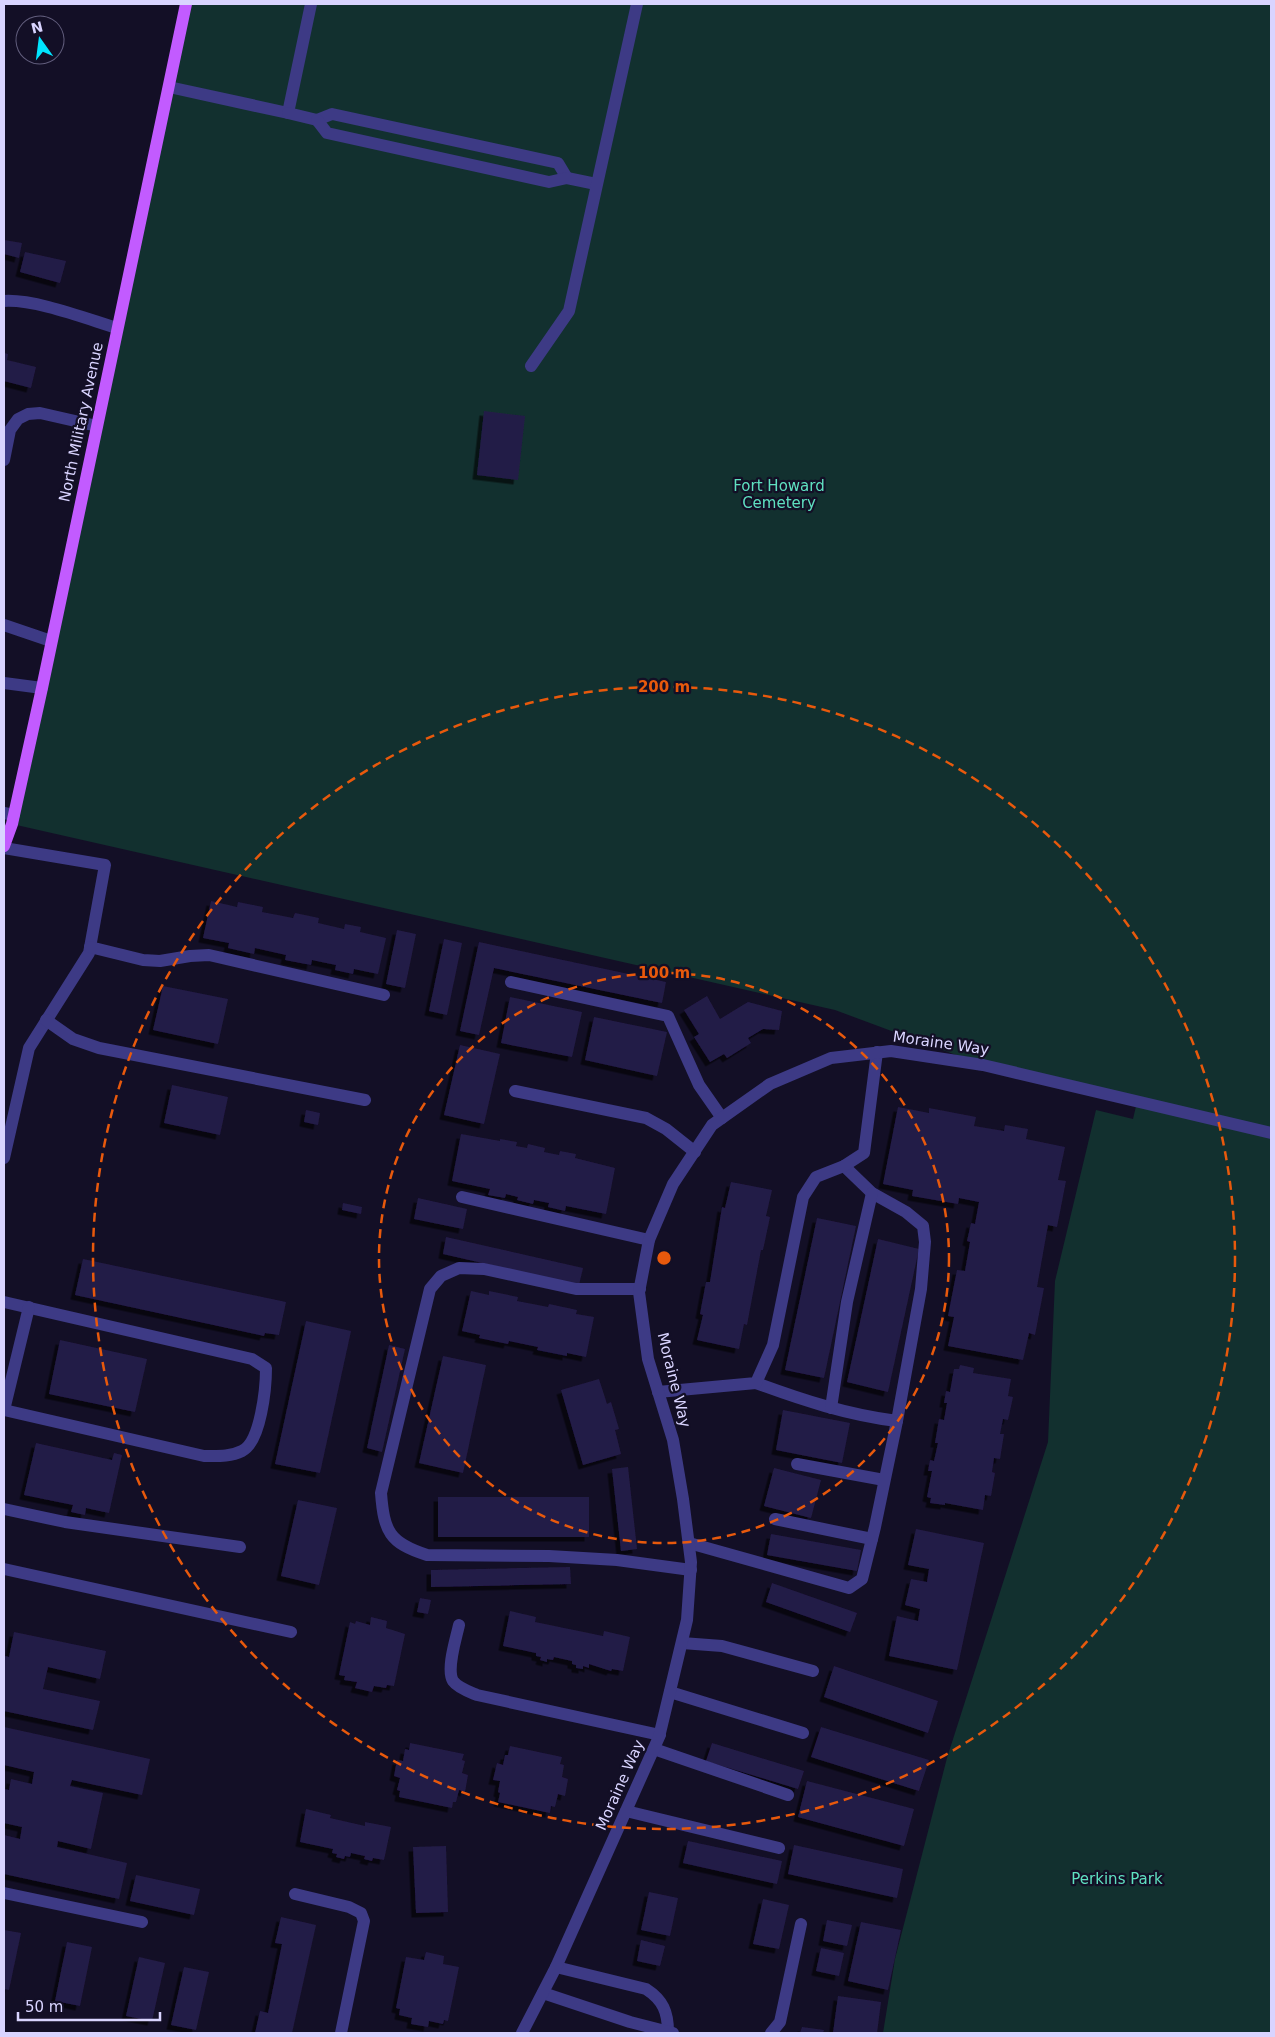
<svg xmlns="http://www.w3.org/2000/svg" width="1275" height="2037" font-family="'DejaVu Sans',sans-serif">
<defs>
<filter id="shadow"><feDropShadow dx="-4.5" dy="4.5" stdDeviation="0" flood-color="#0009"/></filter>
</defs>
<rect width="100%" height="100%" fill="#130f26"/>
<polygon fill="#12302f" points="186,4 1271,4 1271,2033 883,2033 895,1959 947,1758 1048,1442 1055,1281 1096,1110 1133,1119 1137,1102 983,1065 835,1010 12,824"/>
<g fill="#241b47" filter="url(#shadow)">
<polygon points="4,240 22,243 19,258 4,254"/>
<polygon points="25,252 66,261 60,283 20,272"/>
<polygon points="4,353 8,354 7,360 36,367 31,388 4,381"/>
<polygon points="484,411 525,416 518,480 477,475"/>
<polygon points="211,901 237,907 238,902 263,907 262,912 293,918 295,913 319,918 318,923 344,929 345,924 361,927 360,932 386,938 378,974 354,969 353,974 335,970 336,965 312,960 311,965 285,960 286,955 255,948 254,954 228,948 229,943 203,938"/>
<polygon points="397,930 416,934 405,988 386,984"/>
<polygon points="444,939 462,943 447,1015 429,1011"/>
<polygon points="479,942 666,982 662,1003 494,968 479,1035 460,1031"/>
<polygon points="163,986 228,999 218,1044 153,1030"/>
<polygon points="707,996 720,1019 748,1002 782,1011 779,1030 763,1029 748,1038 751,1043 727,1058 724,1054 710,1062 694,1037 699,1034 684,1010"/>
<polygon points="510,997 582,1012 572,1057 501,1043"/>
<polygon points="594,1017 667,1032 657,1076 585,1060"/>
<polygon points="460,1045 500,1054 484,1124 444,1115"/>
<polygon points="172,1085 228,1097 220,1135 164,1123"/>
<polygon points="898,1107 929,1113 929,1108 976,1117 974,1126 1004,1131 1005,1125 1028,1129 1026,1139 1065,1147 1058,1180 1066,1181 1057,1227 1048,1225 1037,1287 1044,1288 1035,1335 1029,1333 1023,1360 948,1346 954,1317 948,1316 957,1270 965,1271 970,1242 967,1241 971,1223 975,1224 979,1202 959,1198 958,1204 912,1196 913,1190 883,1184"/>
<polygon points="306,1110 320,1113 318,1125 304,1122"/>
<polygon points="461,1134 500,1141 500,1139 517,1142 516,1146 527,1148 528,1144 545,1148 544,1152 559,1155 560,1151 576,1154 575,1158 615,1168 606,1214 566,1206 565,1211 548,1207 549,1203 534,1200 533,1204 517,1200 518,1197 506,1194 505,1198 488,1195 490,1189 452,1181"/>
<polygon points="731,1182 772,1190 766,1216 770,1217 763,1250 761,1250 747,1325 744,1324 739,1349 697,1340 703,1315 700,1314 706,1282 710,1282 722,1207 725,1208"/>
<polygon points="418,1198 467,1209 463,1229 414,1219"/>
<polygon points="343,1203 362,1207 361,1214 342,1210"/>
<polygon points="817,1218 856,1226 824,1378 785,1370"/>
<polygon points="446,1237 583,1268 579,1285 443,1254"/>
<polygon points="878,1239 919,1249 888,1392 847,1382"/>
<polygon points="83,1259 286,1302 279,1335 265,1333 264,1336 75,1295"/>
<polygon points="471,1291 489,1295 489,1291 518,1297 517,1301 548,1307 549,1304 577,1310 576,1314 594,1317 586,1357 567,1353 567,1356 537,1350 538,1347 509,1341 508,1344 479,1338 480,1335 462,1331"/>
<polygon points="306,1321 351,1331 320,1473 275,1464"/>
<polygon points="60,1340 147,1359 135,1412 49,1394"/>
<polygon points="389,1345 405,1349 382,1452 367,1448"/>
<polygon points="443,1356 486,1365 463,1473 419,1463"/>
<polygon points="960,1365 974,1368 973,1373 1011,1379 1008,1396 1013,1397 1008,1420 1003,1419 1000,1434 1004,1434 1000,1459 994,1458 992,1472 995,1473 991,1496 985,1495 983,1510 945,1503 945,1505 930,1503 931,1498 927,1497 932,1471 928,1471 930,1460 934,1461 938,1443 935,1443 939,1419 944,1420 947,1403 944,1403 946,1391 950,1392 954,1369 959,1369"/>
<polygon points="599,1379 607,1404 611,1402 619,1429 615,1430 621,1454 583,1465 561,1390"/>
<polygon points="783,1410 850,1423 842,1463 776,1450"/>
<polygon points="36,1443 112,1460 114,1453 122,1455 109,1513 86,1508 85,1515 71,1512 73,1505 24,1495"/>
<polygon points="628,1467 637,1549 621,1551 612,1469"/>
<polygon points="774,1468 821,1480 811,1518 764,1506"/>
<rect x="438" y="1497" width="151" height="40"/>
<polygon points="298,1500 337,1508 319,1585 281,1576"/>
<polygon points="916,1529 984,1543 957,1670 889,1656 897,1616 918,1621 920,1609 905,1605 911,1579 927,1582 929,1569 908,1565"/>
<polygon points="771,1534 861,1550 857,1571 767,1555"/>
<polygon points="570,1567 571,1584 431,1587 431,1570"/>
<polygon points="772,1583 857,1613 850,1632 766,1602"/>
<polygon points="420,1598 431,1600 428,1614 417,1612"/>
<polygon points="510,1611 536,1617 535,1622 603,1636 604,1631 630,1637 623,1671 612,1669 611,1671 589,1664 589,1668 583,1666 583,1669 576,1668 576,1665 572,1664 572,1661 554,1657 553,1660 547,1659 547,1662 540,1660 541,1657 536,1656 536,1653 503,1646"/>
<polygon points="371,1617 387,1621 386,1628 405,1634 394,1686 387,1685 386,1688 374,1686 372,1692 355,1688 357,1682 344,1680 345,1676 339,1675 350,1622 355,1624 356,1621 370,1625"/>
<polygon points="14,1632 106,1651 100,1679 48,1667 43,1689 100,1701 93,1730 4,1711 4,1660 5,1656 9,1657"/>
<polygon points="834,1666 938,1701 928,1733 824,1697"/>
<polygon points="4,1727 150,1759 142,1795 72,1780 70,1786 103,1793 91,1849 58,1841 57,1847 127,1863 119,1899 4,1874 4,1835 20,1839 22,1827 4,1823 4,1789 9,1790 11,1779 32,1784 34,1772 4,1765"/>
<polygon points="821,1727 929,1760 919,1791 811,1757"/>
<polygon points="410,1743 464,1754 462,1760 465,1761 462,1773 468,1775 465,1792 459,1790 456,1802 453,1802 452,1808 399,1797 400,1791 397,1790 400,1778 394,1776 397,1760 403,1761 405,1749 409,1750"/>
<polygon points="712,1743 804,1771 798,1789 706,1761"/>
<polygon points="510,1746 562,1757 560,1764 564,1765 562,1777 568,1779 565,1796 558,1794 555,1807 551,1806 550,1813 498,1802 500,1793 498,1792 500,1781 493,1780 497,1763 503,1765 505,1755 508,1755"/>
<polygon points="807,1781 914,1809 904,1846 798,1817"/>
<polygon points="306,1809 331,1815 330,1818 365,1826 365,1822 391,1827 384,1860 373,1858 372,1861 364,1859 365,1856 351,1853 350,1857 345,1856 344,1859 336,1857 337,1854 332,1853 333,1849 300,1842"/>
<polygon points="688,1841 782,1861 777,1884 683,1863"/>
<polygon points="794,1845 903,1869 897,1898 788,1874"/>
<polygon points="446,1846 448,1912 416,1913 413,1847"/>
<polygon points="136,1875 200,1889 194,1915 130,1901"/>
<polygon points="649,1892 678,1898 670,1936 641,1930"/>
<polygon points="763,1899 789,1905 779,1949 753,1944"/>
<polygon points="281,1917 316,1925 292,2033 255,2033 260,2011 268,2013 282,1944 275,1943"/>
<polygon points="827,1920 852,1925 847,1946 823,1941"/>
<polygon points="861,1922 901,1930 888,1990 848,1981"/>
<polygon points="4,1930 21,1933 9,1990 4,1989"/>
<polygon points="641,1940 665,1946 660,1966 637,1961"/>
<polygon points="67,1942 92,1947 80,2006 55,2001"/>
<polygon points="821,1948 844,1953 839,1976 816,1971"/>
<polygon points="426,1952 444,1956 443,1964 459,1967 448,2021 444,2020 443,2024 429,2021 428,2027 411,2024 412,2018 399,2015 400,2009 396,2008 406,1957 424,1960"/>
<polygon points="139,1957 165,1963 152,2021 126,2016"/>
<polygon points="184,1967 209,1972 196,2030 171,2025"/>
<polygon points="838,1996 881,2002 877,2033 833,2033"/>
<polygon points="802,2027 824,2030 823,2033 800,2033"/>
</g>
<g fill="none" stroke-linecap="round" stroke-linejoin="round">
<g stroke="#3d3a85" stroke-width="12">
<polyline points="169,87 288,113 311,4"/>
<polyline points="288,113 317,120 332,114 558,163 567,178"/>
<polyline points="317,120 327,133 549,182 567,178 596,184"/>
<path d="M 4,301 C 35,299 87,319 117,328"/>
<polyline points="531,366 569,311 637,4"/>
<polyline points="4,460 10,430 18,419 28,414 40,413 97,426"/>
<polyline points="4,625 51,641"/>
<polyline points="4,683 42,688"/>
<polyline points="4,813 14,815"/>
<polyline points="4,848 105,865 89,953 29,1048 4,1158"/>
<polyline points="90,947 143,960 160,961 190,956 209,955 384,995"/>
<polyline points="511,982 668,1016 699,1085 722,1118"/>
<polyline points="46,1020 73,1039 99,1048 365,1100"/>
<polyline points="515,1091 646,1118 666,1129 695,1152"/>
<polyline points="462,1197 649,1240"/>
<path d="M 640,1289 L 576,1289 L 484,1269 L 459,1268 L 441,1276 L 430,1289 L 381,1493 C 384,1531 389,1543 427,1555 L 549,1556 L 617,1560 L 691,1570"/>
<path d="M 4,1302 L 252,1359 L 266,1368 C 266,1387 261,1442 242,1451 C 230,1457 217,1456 204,1456 L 4,1410"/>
<path d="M 756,1383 C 802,1400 848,1415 897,1421 L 921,1289 L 925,1242 L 923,1226 L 906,1212 L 872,1193 L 844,1166"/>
<polyline points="658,1392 756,1383 773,1345 803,1197 816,1177 844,1166 864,1153 877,1052"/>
<polyline points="831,1408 847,1302 872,1193"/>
<polyline points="4,1410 29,1307"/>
<polyline points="797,1464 884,1480"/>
<polyline points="4,1509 65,1522 240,1547"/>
<polyline points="775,1519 872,1539"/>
<polyline points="689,1543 849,1588 862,1579 875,1527 897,1421"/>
<polyline points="4,1569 291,1632"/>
<path d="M 459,1625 C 456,1639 446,1669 453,1681 C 458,1688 470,1692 477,1695 L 660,1735"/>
<polyline points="682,1643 722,1646 813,1671"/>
<polyline points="670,1692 803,1733"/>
<polyline points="654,1749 788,1795"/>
<polyline points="626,1811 779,1848"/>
<polyline points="4,1893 142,1922"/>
<polyline points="295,1894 349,1907 361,1913 364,1921 341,2033"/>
<path d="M 556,1967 L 646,1989 C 663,2000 668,2012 668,2032"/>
<polyline points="543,1993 630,2022 673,2033"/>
<polyline points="522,2033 556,1967 659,1737 687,1620 691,1562 683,1499 673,1440 648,1359 639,1292 649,1240 673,1184 712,1125 770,1084 831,1058 891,1051 983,1065 1271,1133"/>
<polyline points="771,2033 780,2022 801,1924"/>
</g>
<polyline stroke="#c25bff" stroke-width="12" points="4,846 12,824 42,688 186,4"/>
</g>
<g fill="none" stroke="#e8590c" stroke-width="2.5" stroke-dasharray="9 6">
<circle cx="664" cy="1258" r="285"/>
<circle cx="664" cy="1258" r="571"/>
</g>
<g text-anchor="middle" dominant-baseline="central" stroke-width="4.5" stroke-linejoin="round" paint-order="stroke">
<g font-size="15" fill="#d9d4ff" stroke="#130f26">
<text transform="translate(81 422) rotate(-78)">North Military Avenue</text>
<text transform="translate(941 1043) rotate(8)">Moraine Way</text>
<text transform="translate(674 1380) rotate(76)">Moraine Way</text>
<text transform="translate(620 1785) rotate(-66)">Moraine Way</text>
</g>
<g font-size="15" fill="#5fe0c0" stroke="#130f26">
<text x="779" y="486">Fort Howard<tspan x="779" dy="17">Cemetery</tspan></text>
<text x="1117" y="1879">Perkins Park</text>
</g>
</g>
<circle cx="664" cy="1258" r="8" fill="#e8590c" stroke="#130f26" stroke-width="2.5"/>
<g font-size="15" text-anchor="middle" font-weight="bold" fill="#e8590c" stroke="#130f26" stroke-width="4.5" stroke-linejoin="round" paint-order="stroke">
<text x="664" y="692">200 m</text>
<text x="664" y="978">100 m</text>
</g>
<rect width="1275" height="2037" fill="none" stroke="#d9d4ff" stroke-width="10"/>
<g transform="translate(40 40) rotate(346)"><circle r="24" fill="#130f26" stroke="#625e7d"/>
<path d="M0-4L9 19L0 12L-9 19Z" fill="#00e5ff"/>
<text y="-8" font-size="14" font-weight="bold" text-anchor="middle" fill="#d9d4ff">N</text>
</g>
<path d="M18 2012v8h142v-8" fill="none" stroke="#d9d4ff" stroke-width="2.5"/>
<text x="25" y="2012" font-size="15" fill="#d9d4ff" stroke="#130f26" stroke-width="4" paint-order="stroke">50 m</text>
</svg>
